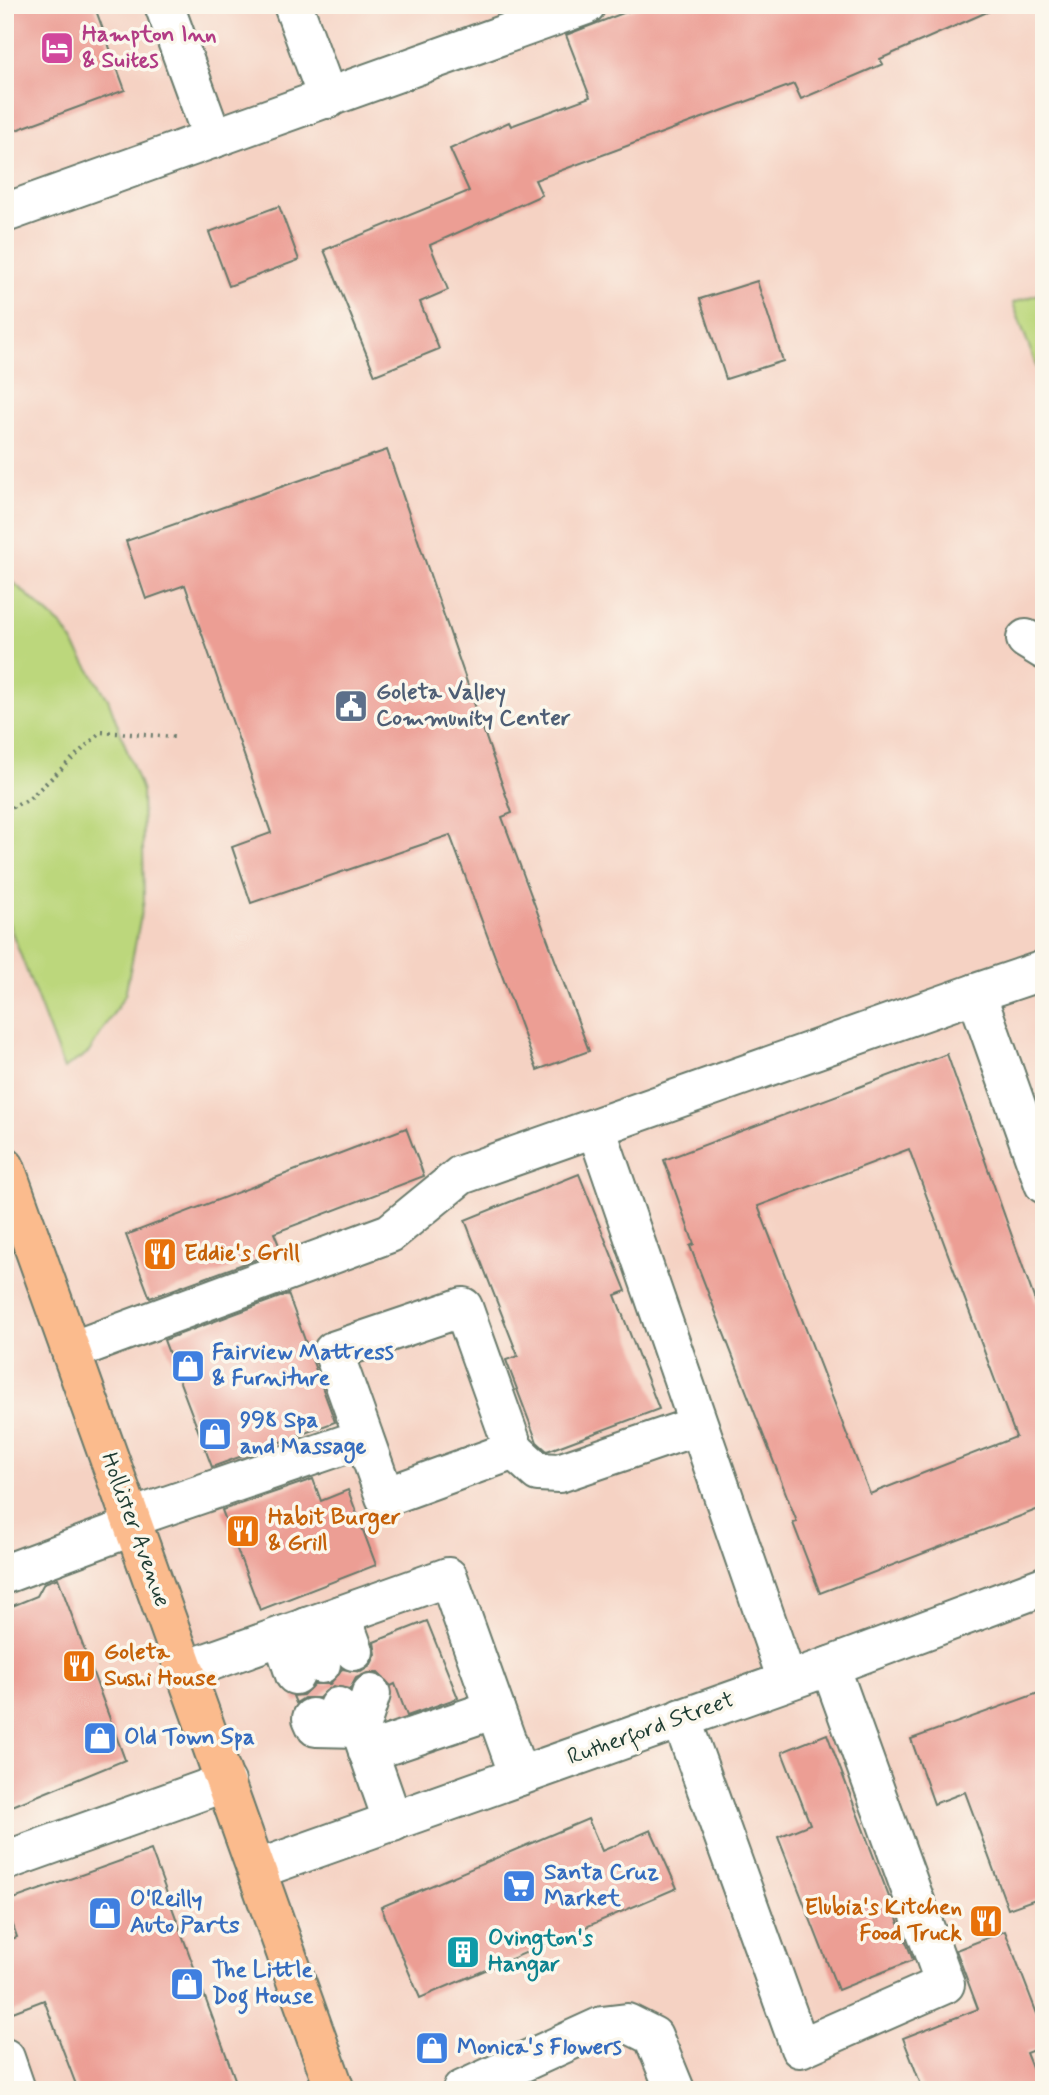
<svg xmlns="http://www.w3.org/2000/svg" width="1049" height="2095" font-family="Mynerve,sans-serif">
<rect width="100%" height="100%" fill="#fbf7ec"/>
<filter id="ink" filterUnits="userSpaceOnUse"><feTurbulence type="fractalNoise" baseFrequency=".0143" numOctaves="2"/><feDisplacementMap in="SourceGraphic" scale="14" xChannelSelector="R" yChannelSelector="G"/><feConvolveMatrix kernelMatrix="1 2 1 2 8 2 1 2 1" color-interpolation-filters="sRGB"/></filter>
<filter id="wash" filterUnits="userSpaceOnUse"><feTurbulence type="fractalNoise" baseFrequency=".00686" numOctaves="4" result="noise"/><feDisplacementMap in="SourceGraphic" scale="28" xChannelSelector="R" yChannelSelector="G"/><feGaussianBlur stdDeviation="1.57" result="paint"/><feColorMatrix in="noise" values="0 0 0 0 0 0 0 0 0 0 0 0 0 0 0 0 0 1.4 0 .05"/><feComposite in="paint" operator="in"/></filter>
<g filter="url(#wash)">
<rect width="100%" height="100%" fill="#eee8ce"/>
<rect fill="#f5d2c3" x="5" y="5" width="1039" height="2085"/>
<g fill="#bcd77c" stroke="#6e8a58" stroke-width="2">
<polygon points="1044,292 1044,387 1013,303"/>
<polygon points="5,575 63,627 108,699 142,791 144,901 125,995 89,1052 64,1069 5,914"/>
</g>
<g id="blocks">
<g fill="#ec9e94" fill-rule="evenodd">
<polygon points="5,5 94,5 125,90 5,134"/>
<polygon points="644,5 1003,5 880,59 883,64 801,99 794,84 535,180 542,195 430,245 448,290 420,302 439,349 375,375 324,250 469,191 450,149 509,122 511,126 590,97 566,35"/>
<polygon points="279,206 299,260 229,286 209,232"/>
<polygon points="757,281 783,361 726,379 700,299"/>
<polygon points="387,450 512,813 502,817 589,1051 537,1070 450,835 251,903 232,847 271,833 185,585 146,599 126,541"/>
<path d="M 947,1054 L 1044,1326 L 1044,1507 L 820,1593 L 793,1523 L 797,1522 L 690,1246 L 694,1244 L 664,1160 ZM 909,1149 L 1016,1437 L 870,1494 L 758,1206 Z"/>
<polygon points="406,1128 424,1176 274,1233 281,1250 150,1298 126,1235"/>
<polygon points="579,1174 626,1291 615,1295 659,1409 547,1451 537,1442 506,1360 518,1356 465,1220"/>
<polygon points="288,1294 335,1422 212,1467 164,1340"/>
<polygon points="313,1479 321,1501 348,1490 376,1565 260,1610 222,1510"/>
<polygon points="58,1578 125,1760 5,1809 5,1609 37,1596 44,1583"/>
<polygon points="427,1621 458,1698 407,1716 395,1684 391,1686 378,1673 367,1673 356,1678 350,1689 333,1686 319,1698 304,1698 296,1703 293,1696 303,1695 314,1684 330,1684 342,1669 361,1672 370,1666 376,1654 374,1642"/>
<polygon points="1044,1691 1044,1896 1008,1909 965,1792 934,1804 911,1739"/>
<polygon points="827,1734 913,1960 838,1990 778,1837 810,1824 782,1752"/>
<polygon points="588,1819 602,1851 651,1830 677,1888 420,1998 381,1907"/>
<polygon points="151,1850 239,2090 78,2090 44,2000 5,2015 5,1942 17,1937 5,1902"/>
<polygon points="1005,1931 1044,2032 1044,2046 1026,2053 1041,2090 923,2090 903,2038 978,2009 956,1950"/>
</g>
</g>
</g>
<g filter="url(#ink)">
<use href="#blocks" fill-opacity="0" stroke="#67796a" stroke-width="2"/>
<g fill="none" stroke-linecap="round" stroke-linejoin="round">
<g stroke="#67796a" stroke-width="42">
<g id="minor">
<polyline points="164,5 213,139"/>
<polyline points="293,5 328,99"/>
<polyline points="5,213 586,5"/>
<polyline points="1026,639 1044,650"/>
<polyline points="976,993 1044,970"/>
<polyline points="596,1128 787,1680"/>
<polyline points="71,1351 390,1233 461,1175 976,993 1044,1184"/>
<polyline points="514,1450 538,1472 559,1473 697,1426"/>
<polyline points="131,1518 364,1438 333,1351 463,1307 514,1450 385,1497 364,1438"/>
<polyline points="5,1574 134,1526"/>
<polyline points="341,1615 354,1651"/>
<polyline points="306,1627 321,1664"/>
<polyline points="282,1636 295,1675"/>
<polyline points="186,1670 448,1577 519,1776"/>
<polyline points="338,1707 360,1728 393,1822"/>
<polyline points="312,1718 316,1727 360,1728"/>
<polyline points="681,1718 800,2048 945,1984 830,1666"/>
<polyline points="360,1728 371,1694"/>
<polyline points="368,1752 495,1709"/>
<polyline points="5,1861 226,1782"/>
<polyline points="258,1869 830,1666 1044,1586"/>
<polyline points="5,2058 16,2090"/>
<polyline points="462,2090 602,2026 627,2023 653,2036 675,2090"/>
</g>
</g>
<g stroke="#67796a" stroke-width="42">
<polyline id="major" points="5,1167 335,2090"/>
</g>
<polyline stroke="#67796a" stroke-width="4.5" stroke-dasharray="2 5" stroke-linecap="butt" points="5,820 13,806 28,800 101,732 176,737"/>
<use href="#minor" stroke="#fff" stroke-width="38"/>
<use href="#major" stroke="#fbbb8d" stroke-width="38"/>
</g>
</g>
<defs>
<g id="hotel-square" transform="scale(1.75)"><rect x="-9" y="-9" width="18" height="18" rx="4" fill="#d1479c" stroke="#fbf7ec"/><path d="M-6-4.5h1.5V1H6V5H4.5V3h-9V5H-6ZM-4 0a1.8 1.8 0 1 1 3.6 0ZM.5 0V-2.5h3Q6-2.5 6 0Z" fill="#fff"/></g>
<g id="civic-square" transform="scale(1.75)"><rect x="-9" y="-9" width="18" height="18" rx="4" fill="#5c6f8a" stroke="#fbf7ec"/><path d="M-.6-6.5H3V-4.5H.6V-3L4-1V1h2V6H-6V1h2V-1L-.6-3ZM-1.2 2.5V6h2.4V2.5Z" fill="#fff"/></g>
<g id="restaurant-square" transform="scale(1.75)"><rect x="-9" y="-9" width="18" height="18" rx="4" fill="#e8710a" stroke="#fbf7ec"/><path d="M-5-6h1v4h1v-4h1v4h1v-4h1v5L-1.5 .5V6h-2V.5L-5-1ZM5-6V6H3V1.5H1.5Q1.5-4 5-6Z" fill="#fff"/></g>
<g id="shop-square" transform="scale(1.75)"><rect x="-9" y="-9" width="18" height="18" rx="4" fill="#3f7fe0" stroke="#fbf7ec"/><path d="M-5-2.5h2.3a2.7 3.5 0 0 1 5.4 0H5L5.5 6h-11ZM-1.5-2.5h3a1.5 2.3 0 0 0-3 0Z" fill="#fff"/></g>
<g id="supermarket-square" transform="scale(1.75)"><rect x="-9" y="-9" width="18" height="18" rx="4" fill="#3f7fe0" stroke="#fbf7ec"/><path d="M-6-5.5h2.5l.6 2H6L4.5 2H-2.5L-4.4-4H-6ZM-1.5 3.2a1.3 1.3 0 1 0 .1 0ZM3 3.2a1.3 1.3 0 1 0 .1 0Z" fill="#fff"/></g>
<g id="building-square" transform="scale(1.75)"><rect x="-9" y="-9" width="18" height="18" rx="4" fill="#0f9aa8" stroke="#fbf7ec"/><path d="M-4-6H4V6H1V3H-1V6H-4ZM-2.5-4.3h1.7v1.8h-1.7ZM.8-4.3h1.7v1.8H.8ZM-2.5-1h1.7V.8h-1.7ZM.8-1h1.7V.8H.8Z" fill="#fff"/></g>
</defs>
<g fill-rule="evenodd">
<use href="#hotel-square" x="57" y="48"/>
<use href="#civic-square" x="351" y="706"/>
<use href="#restaurant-square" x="160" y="1254"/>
<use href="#shop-square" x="188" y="1366"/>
<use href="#shop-square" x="215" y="1434"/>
<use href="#restaurant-square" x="243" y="1531"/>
<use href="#restaurant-square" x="79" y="1666"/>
<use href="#shop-square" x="100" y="1738"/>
<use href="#supermarket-square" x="519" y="1886"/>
<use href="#shop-square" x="105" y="1913"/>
<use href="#restaurant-square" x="986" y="1921"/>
<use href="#building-square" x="463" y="1952"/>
<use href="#shop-square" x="187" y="1984"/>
<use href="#shop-square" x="432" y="2048"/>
</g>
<g text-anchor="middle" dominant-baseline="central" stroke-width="7" stroke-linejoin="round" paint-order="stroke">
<g font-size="23" font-weight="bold" fill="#b23c85" stroke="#fbf7ec" text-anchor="start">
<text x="82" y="35">Hampton Inn<tspan x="82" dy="26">&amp; Suites</tspan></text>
</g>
<g font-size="23" font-weight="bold" fill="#4e5e75" stroke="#fbf7ec" text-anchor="start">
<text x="376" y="693">Goleta Valley<tspan x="376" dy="26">Community Center</tspan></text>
</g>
<g font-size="23" font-weight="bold" fill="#c56008" stroke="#fbf7ec" text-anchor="start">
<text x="184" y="1254">Eddie's Grill</text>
<text x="268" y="1518">Habit Burger<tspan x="268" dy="26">&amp; Grill</tspan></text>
<text x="104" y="1653">Goleta<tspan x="104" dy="26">Sushi House</tspan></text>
<text x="962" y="1908" text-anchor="end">Elubia's Kitchen<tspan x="962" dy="26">Food Truck</tspan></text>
</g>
<g font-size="23" font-weight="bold" fill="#366cbe" stroke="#fbf7ec" text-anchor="start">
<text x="212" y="1353">Fairview Mattress<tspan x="212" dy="26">&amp; Furniture</tspan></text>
<text x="240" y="1421">998 Spa<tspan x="240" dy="26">and Massage</tspan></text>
<text x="124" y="1738">Old Town Spa</text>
<text x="544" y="1873">Santa Cruz<tspan x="544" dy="26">Market</tspan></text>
<text x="130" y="1900">O'Reilly<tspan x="130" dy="26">Auto Parts</tspan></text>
<text x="212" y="1971">The Little<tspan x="212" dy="26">Dog House</tspan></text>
<text x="457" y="2048">Monica's Flowers</text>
</g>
<g font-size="23" fill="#1f3d34" stroke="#fbf7ec">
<text transform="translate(135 1530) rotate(70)">Hollister Avenue</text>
<text transform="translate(651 1729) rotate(-20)">Rutherford Street</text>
</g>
<g font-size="23" font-weight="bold" fill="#0d838f" stroke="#fbf7ec" text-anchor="start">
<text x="488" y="1939">Ovington's<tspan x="488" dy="26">Hangar</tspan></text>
</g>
</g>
<rect width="1049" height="2095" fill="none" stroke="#fbf7ec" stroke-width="28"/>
</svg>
